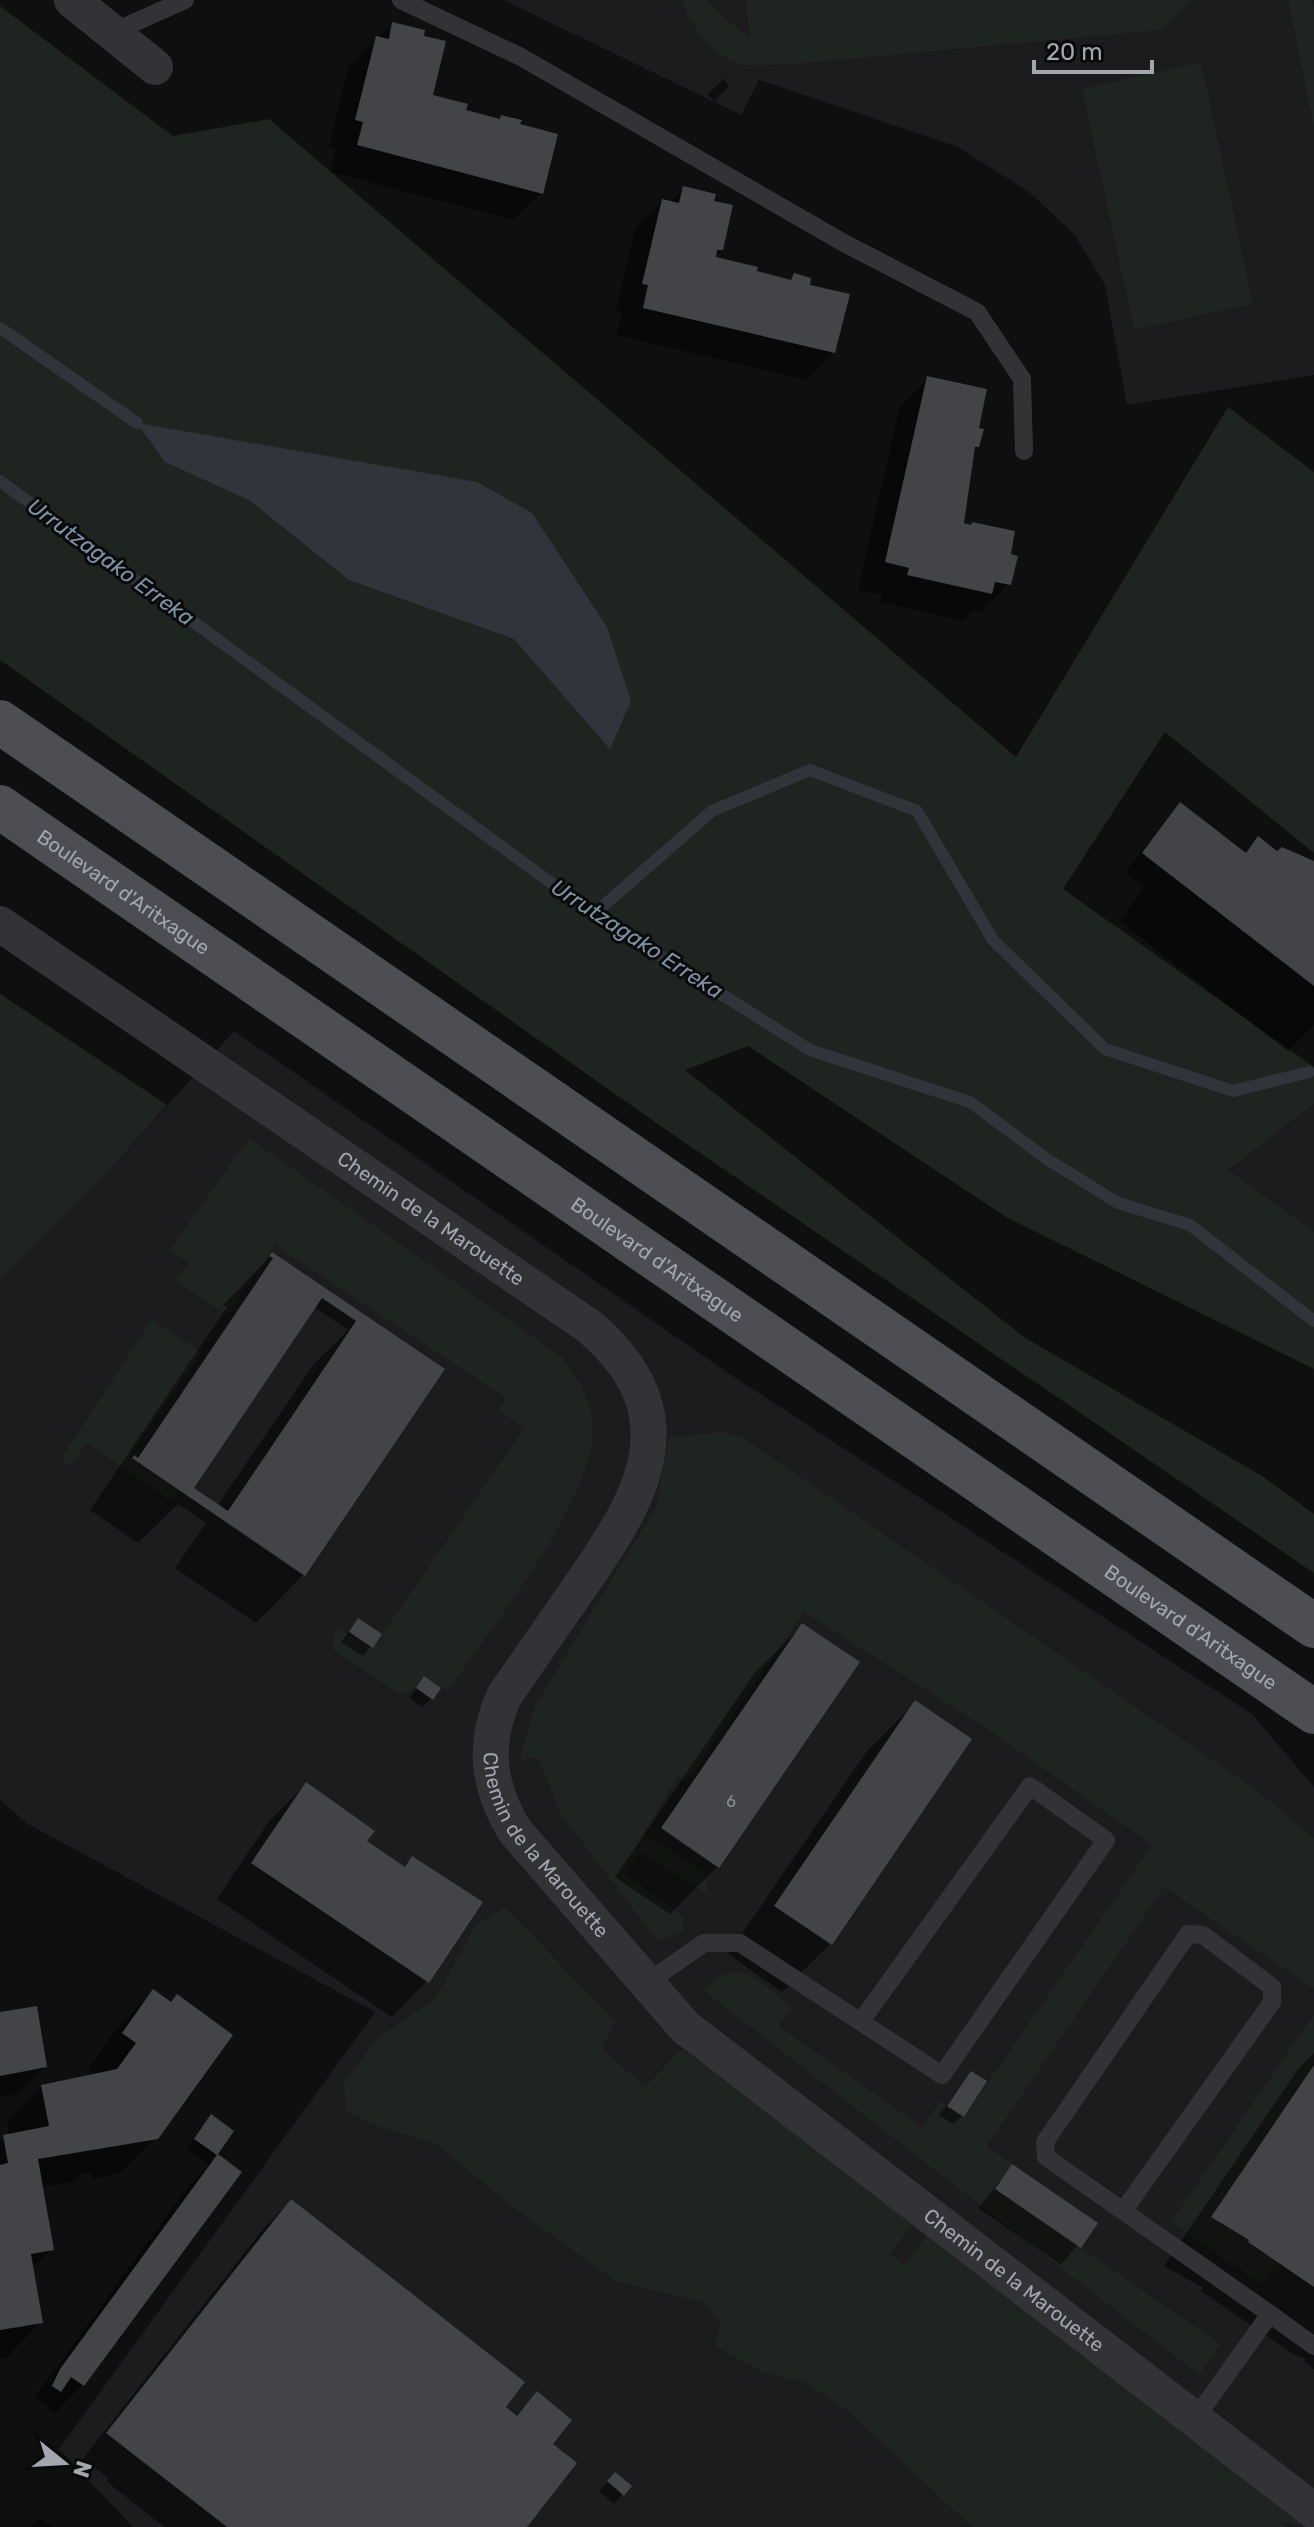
<svg xmlns="http://www.w3.org/2000/svg" width="1314" height="2527" font-family="Rubik,sans-serif">
<rect width="100%" height="100%" fill="#0f0f10"/>
<g fill="#1c1b1d">
<polygon points="504,0 1314,0 1314,375 1127,405 1105,285 1074,234 1029,192 958,147 759,80 741,115"/>
<polygon points="234,1031 731,1375 1252,1714 1314,1787 1314,2527 133,2527 59,2449 375,2012 28,1824 0,1800 0,1280 107,1173"/>
<polygon points="1314,1104 1314,1231 1229,1170"/>
</g>
<g fill="#1e241f">
<path d="M 682,0 L 708,0 L 726,20 L 749,36 L 746,0 L 1191,0 L 1161,30 L 785,65 C 772,64 753,67 740,64 C 712,56 690,26 682,0 Z"/>
<polygon points="1288,0 1312,0 1314,8 1314,130"/>
<polygon points="0,6 173,136 269,119 1016,757 1228,407 1314,472 1314,853 1165,732 1063,889 1314,1067 1314,1104 1229,1170 1314,1231 1314,1369 1006,1217 748,1046 685,1070 1024,1337 1262,1476 1314,1514 1314,1573 652,1120 0,660"/>
<polygon points="1201,62 1253,304 1134,330 1082,89"/>
<polygon points="0,994 167,1105 107,1173 0,1280"/>
<path d="M 249,1138 L 562,1357 C 578,1379 593,1400 593,1429 C 592,1504 492,1627 448,1691 L 424,1677 L 416,1688 L 401,1695 L 333,1650 L 332,1638 L 338,1628 L 373,1648 L 524,1428 L 498,1410 L 506,1398 L 275,1245 L 227,1315 L 176,1282 L 189,1263 L 169,1251 Z"/>
<polygon points="152,1320 202,1352 129,1456 178,1489 171,1501 87,1443 70,1466 64,1462 63,1455"/>
<path d="M 723,1432 L 744,1438 L 1255,1789 L 1314,1838 L 1314,1989 L 1164,1887 L 987,2146 L 1012,2164 L 995,2189 L 1221,2344 L 1199,2375 L 704,1991 C 735,1950 762,1984 792,2007 L 779,2026 L 922,2127 L 940,2101 L 964,2117 L 1152,1845 L 987,1729 L 804,1612 L 686,1782 L 677,1777 L 644,1833 L 704,1872 L 708,1895 L 640,1852 L 625,1874 L 683,1916 L 683,1931 L 658,1942 L 560,1813 L 538,1758 L 520,1759 L 533,1709 L 656,1507 L 669,1437 Z"/>
<polygon points="505,1907 615,2021 602,2048 645,2087 682,2049 914,2221 890,2255 905,2265 927,2235 1309,2527 1281,2521 1286,2527 972,2527 845,2409 806,2383 764,2373 715,2346 720,2322 704,2302 617,2282 514,2208 436,2144 382,2128 346,2112 344,2083 377,2038 435,1999 476,1924"/>
<polygon points="1314,2014 1314,2065 1211,2217 1249,2240 1248,2243 1278,2262 1262,2285 1171,2222"/>
</g>
<polygon fill="#2f353b" points="137,423 477,482 532,513 607,627 631,701 610,749 514,639 349,580 249,500 165,462"/>
<g fill="#0007" fill-rule="evenodd">
<polygon points="393,24 431,96 464,111 498,120 502,117 541,193 514,220 331,172 336,149 329,147 349,66"/>
<polygon points="723,79 729,86 714,101 708,94"/>
<polygon points="684,188 712,202 722,250 713,258 788,281 794,276 808,286 833,352 806,380 616,335 622,312 616,311 635,229 662,201 669,203"/>
<polygon points="928,379 976,430 978,446 973,451 961,525 1008,555 1009,584 981,612 973,610 963,621 881,602 882,595 858,590 900,406"/>
<polygon points="1181,805 1244,854 1258,839 1277,854 1314,863 1314,1025 1288,1051 1119,921 1144,888 1125,872"/>
<path d="M 272,1255 L 442,1370 L 304,1574 L 256,1623 L 175,1568 L 206,1523 L 178,1504 L 138,1543 L 90,1510 L 227,1307 L 223,1305 ZM 314,1307 L 348,1330 L 314,1364 L 217,1506 L 194,1491 L 187,1498 Z"/>
<polygon points="358,1620 380,1635 363,1656 341,1642"/>
<polygon points="802,1626 718,1866 670,1914 615,1877 754,1674"/>
<polygon points="424,1679 431,1699 422,1707 409,1698"/>
<polygon points="915,1703 830,1944 782,1992 728,1954 867,1751"/>
<polygon points="306,1784 365,1842 403,1868 412,1859 427,1981 392,2017 217,1899 270,1820"/>
<polygon points="153,1992 156,2137 120,2173 92,2179 91,2172 81,2174 73,2182 41,2187 52,2249 32,2269 41,2322 6,2358 0,2359 0,2141 9,2136 7,2122 42,2087 97,2075 88,2069 118,2027"/>
<polygon points="0,2014 45,2067 17,2094 0,2097"/>
<polygon points="1314,2053 1314,2369 1304,2362 1306,2359 1293,2354 1201,2291 1203,2288 1164,2266 1299,2068"/>
<polygon points="971,2073 962,2116 953,2124 939,2115"/>
<polygon points="212,2117 231,2131 210,2161 239,2172 82,2385 55,2413 34,2398 190,2184 209,2165 186,2148"/>
<polygon points="1012,2166 1095,2224 1061,2265 978,2208"/>
<polygon points="291,2201 514,2417 537,2394 550,2445 524,2527 164,2527 106,2481 108,2478 85,2460 81,2461 263,2229"/>
<polygon points="615,2474 629,2486 614,2504 599,2491"/>
<polygon points="39,2519 52,2527 31,2527"/>
</g>
<g fill="none" stroke-linecap="round" stroke-linejoin="round">
<g stroke="#2f353b" stroke-width="12">
<polyline points="0,328 137,423"/>
<polyline points="0,481 594,914 810,1050 970,1102 1047,1159 1118,1203 1190,1225 1314,1321"/>
<polyline points="594,914 712,811 810,770 917,811 993,940 1105,1049 1233,1091 1309,1072"/>
</g>
</g>
<g fill="#434448" fill-rule="evenodd">
<polygon points="392,22 425,30 424,36 446,41 433,95 468,104 466,110 500,119 501,115 522,120 520,124 558,134 543,194 357,145 363,122 355,120 376,36 389,39"/>
<polygon points="683,186 716,194 714,201 733,205 723,250 717,250 716,257 758,267 757,271 791,280 794,273 811,278 810,285 850,294 835,353 643,308 648,285 642,284 662,199 679,203"/>
<polygon points="927,376 987,389 979,428 984,429 979,447 975,447 964,523 971,525 972,522 1015,531 1011,554 1018,556 1011,585 995,582 992,594 907,575 909,568 885,562"/>
<polygon points="1180,802 1246,853 1258,836 1277,851 1282,847 1314,861 1314,986 1142,853"/>
<path d="M 272,1252 L 445,1369 L 305,1576 L 132,1458 L 134,1455 L 138,1458 L 273,1258 L 269,1256 ZM 322,1298 L 356,1321 L 228,1511 L 194,1488 Z"/>
<polygon points="358,1618 382,1634 373,1648 349,1632"/>
<polygon points="802,1623 860,1662 719,1868 661,1828"/>
<polygon points="424,1676 441,1688 433,1700 416,1688"/>
<polygon points="915,1700 972,1739 832,1945 774,1906"/>
<polygon points="306,1782 375,1831 367,1841 405,1867 412,1856 483,1902 429,1983 251,1863"/>
<polygon points="153,1989 171,2002 177,1994 233,2035 158,2139 38,2159 54,2250 31,2254 43,2323 0,2330 0,2165 8,2163 3,2135 49,2126 41,2085 117,2069 136,2043 122,2033"/>
<polygon points="37,2006 47,2067 0,2076 0,2012"/>
<polygon points="1314,2065 1314,2287 1248,2242 1249,2240 1211,2217"/>
<polygon points="971,2071 987,2081 964,2117 947,2106"/>
<polygon points="211,2114 234,2131 218,2154 242,2172 84,2386 71,2377 61,2392 52,2386 60,2369 217,2155 194,2139"/>
<polygon points="1012,2164 1098,2223 1081,2248 995,2189"/>
<polygon points="291,2199 525,2382 506,2407 517,2416 537,2391 572,2420 553,2444 577,2463 527,2527 227,2527 106,2433"/>
<polygon points="615,2472 632,2486 624,2496 607,2481"/>
</g>
<g fill="none" stroke-linecap="round" stroke-linejoin="round">
<g stroke="#333337" stroke-width="18">
<polyline points="401,0 521,57 844,243 977,312 1022,379 1024,451"/>
<polyline points="113,32 185,0"/>
<polyline points="645,1984 704,1943 740,1943 942,2075 1106,1840 1030,1786 862,2020"/>
<polyline points="1124,2210 1272,2002 1272,1987 1203,1935 1188,1934 1045,2142 1046,2157 1270,2314"/>
<polyline points="1194,2420 1270,2314 1314,2346"/>
</g>
<g stroke="#333337" stroke-width="36">
<polyline points="72,0 155,67"/>
<path id="s1" d="M 0,924 L 590,1327 C 691,1414 644,1495 581,1585 C 555,1622 530,1659 504,1696 C 483,1743 487,1786 515,1831 L 685,2027 L 1314,2511"/>
</g>
<g stroke="#4d4e53" stroke-width="44">
<polyline points="0,722 1314,1626"/>
<path id="s2" d="M 0,807 L 1314,1712"/>
</g>
</g>
<g text-anchor="middle" dominant-baseline="central" stroke-width="6" stroke-linejoin="round" paint-order="stroke">
<g font-size="16" fill="#8a8e95">
<text x="731" y="1801">6</text>
</g>
<g font-size="20" fill="#a2a6af" stroke="#0a0a0b">
<text stroke="none"><textPath href="#s2" startOffset="150">Boulevard d'Aritxague</textPath></text>
<text stroke="none"><textPath href="#s1" startOffset="522">Chemin de la Marouette</textPath></text>
<text stroke="none"><textPath href="#s2" startOffset="798">Boulevard d'Aritxague</textPath></text>
<text stroke="none"><textPath href="#s2" startOffset="1446">Boulevard d'Aritxague</textPath></text>
<text stroke="none"><textPath href="#s1" startOffset="1312">Chemin de la Marouette</textPath></text>
<text stroke="none"><textPath href="#s1" startOffset="1960">Chemin de la Marouette</textPath></text>
</g>
<g font-size="22" font-style="italic" fill="#7d92a7" stroke="#0a0a0b">
<text transform="translate(111 562) rotate(36)">Urrutzagako Erreka</text>
<text transform="translate(637 939) rotate(33)">Urrutzagako Erreka</text>
</g>
</g>
<g transform="translate(64 2463) rotate(108)" stroke="#0a0a0b" stroke-width="6" paint-order="stroke">
<path d="M0-6L14 30L0 20L-14 30Z" fill="#a2a6af"/>
<text y="-12" font-size="22" font-weight="bold" text-anchor="middle" fill="#a2a6af">N</text>
</g>
<path d="M1034 60v12h118v-12" fill="none" stroke="#a2a6af" stroke-width="4"/>
<text x="1046" y="60" font-size="24" fill="#a2a6af" stroke="#0a0a0b" stroke-width="6" paint-order="stroke">20 m</text>
</svg>
